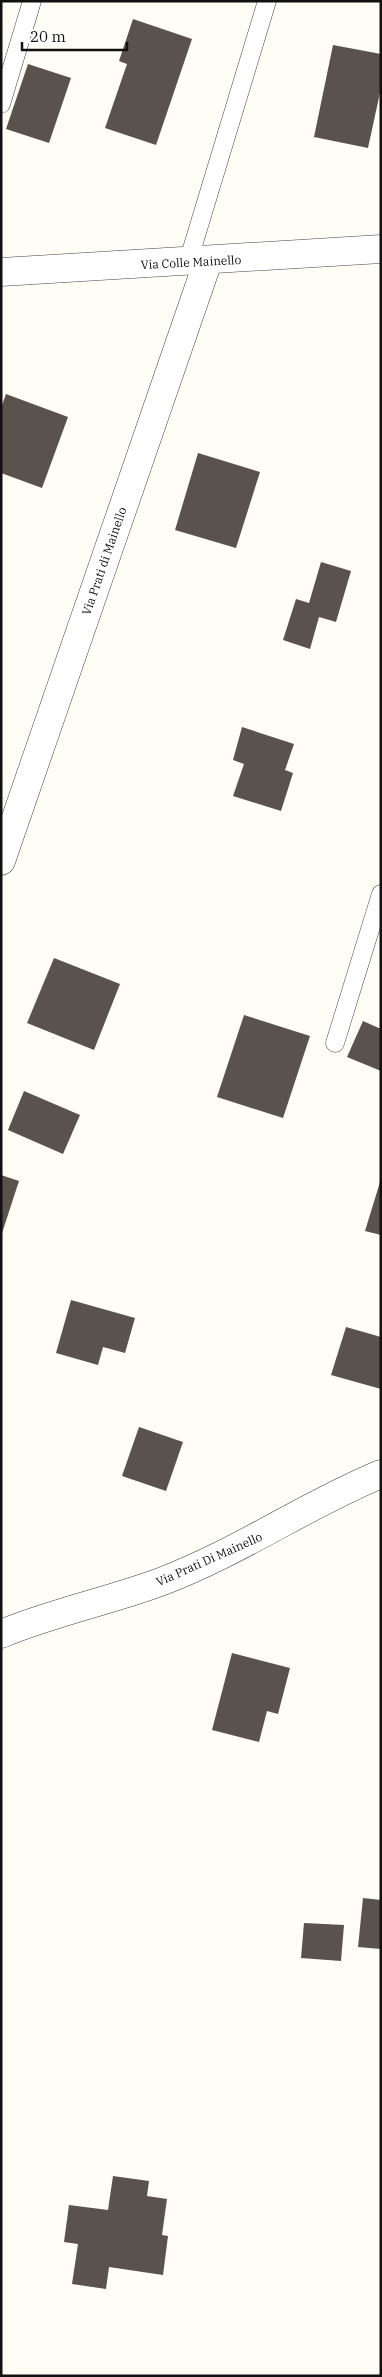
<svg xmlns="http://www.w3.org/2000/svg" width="382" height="2377" font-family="'IBM Plex Serif',serif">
<rect width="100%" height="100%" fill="#fffdf5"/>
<g fill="#5a524d">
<polygon points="133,19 192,39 156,145 105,128 127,64 119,61"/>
<polygon points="333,45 381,54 381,88 368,148 314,137"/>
<polygon points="28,64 71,78 49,143 6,129"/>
<polygon points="6,394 68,417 42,488 1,473 1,408"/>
<polygon points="198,453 260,472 236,548 175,530"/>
<polygon points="321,562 351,571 336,622 319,617 310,649 283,640 296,599 309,603"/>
<polygon points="242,727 294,744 285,770 293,773 281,811 233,796 244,764 233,760"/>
<polygon points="54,958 120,984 94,1050 27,1023"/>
<polygon points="244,1015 310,1036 283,1118 217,1097"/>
<polygon points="363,1021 381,1029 381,1071 347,1057"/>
<polygon points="24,1091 80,1115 63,1154 8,1130"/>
<polygon points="1,1175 19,1181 2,1233 1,1232"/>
<polygon points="380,1182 381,1182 381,1235 365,1231"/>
<polygon points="71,1300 135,1318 125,1353 103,1347 98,1365 56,1353"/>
<polygon points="346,1327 381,1337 381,1389 331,1375"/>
<polygon points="139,1427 183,1442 166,1491 122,1476"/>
<polygon points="232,1653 290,1668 278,1714 267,1711 259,1742 212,1730"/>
<polygon points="363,1898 381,1900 381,1949 358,1947"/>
<polygon points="304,1923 344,1925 341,1961 301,1958"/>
<polygon points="113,2176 149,2181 147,2196 167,2199 162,2235 168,2236 163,2275 109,2267 106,2289 72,2284 78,2244 64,2242 69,2205 108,2210"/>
</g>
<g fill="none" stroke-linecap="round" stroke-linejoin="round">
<g stroke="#444" stroke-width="19">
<g id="lane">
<polyline points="1,104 32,1"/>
<polyline points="188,262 267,1"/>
<polyline points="335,1043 381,894"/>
</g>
</g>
<g stroke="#444" stroke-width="29">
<g id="street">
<polyline points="1,272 381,249"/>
<polyline points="1,861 208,261"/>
<path d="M 1,1634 C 53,1612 110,1601 163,1581 C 239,1552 306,1505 381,1474"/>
</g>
</g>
<use href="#lane" stroke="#fff" stroke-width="18"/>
<use href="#street" stroke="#fff" stroke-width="28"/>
</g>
<g text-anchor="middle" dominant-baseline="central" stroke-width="5" stroke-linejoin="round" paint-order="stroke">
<g font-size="12" fill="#111" stroke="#fff">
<text transform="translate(191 262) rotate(-3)">Via Colle Mainello</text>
<text transform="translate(104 561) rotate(-71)">Via Prati di Mainello</text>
<text transform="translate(209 1559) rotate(-24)">Via Prati Di Mainello</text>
</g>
</g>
<rect width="382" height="2377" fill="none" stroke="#111111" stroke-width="5"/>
<path d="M22 42v8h105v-8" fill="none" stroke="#111111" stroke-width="2.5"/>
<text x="30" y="42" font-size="15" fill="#111111" stroke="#ffffff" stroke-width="4" paint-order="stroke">20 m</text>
</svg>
